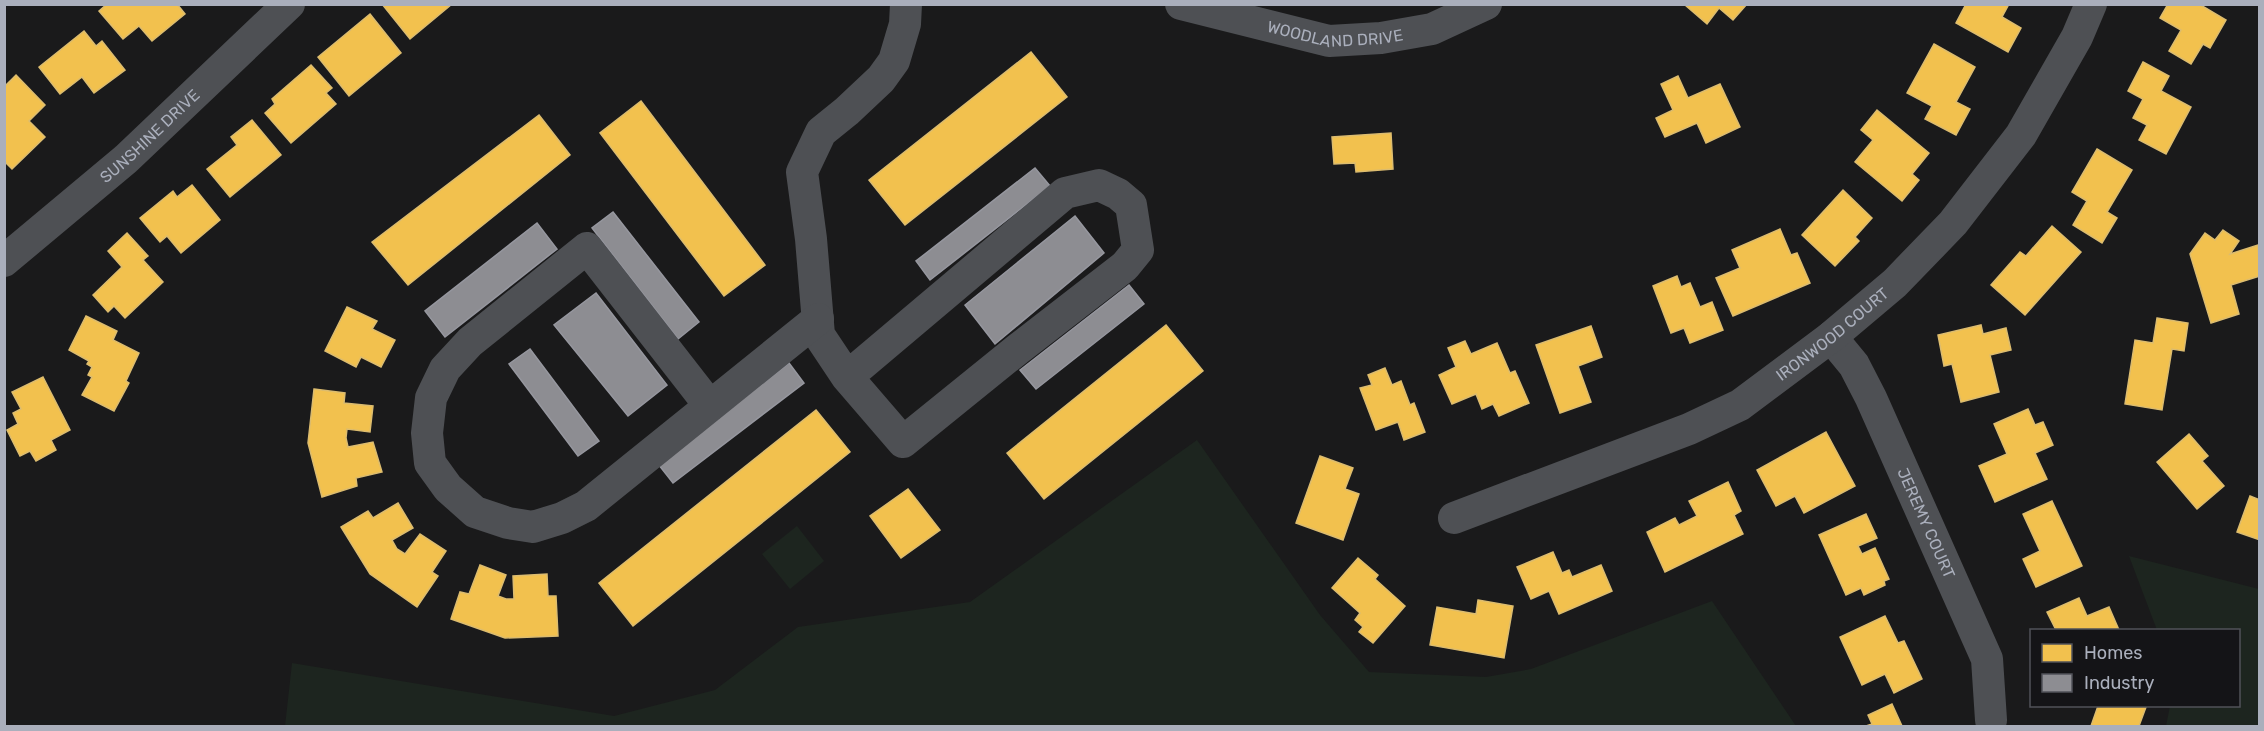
<svg xmlns="http://www.w3.org/2000/svg" width="2264" height="731" font-family="Rubik,sans-serif">
<rect width="100%" height="100%" fill="#1a1a1b"/>
<g fill="#1d251f">
<polygon points="1197,440 1320,615 1369,672 1486,677 1531,669 1712,601 1796,726 285,726 292,663 614,716 715,690 798,627 970,602"/>
<polygon points="797,526 824,561 790,589 762,554"/>
<polygon points="2129,556 2259,589 2259,726 2166,726 2170,706 2238,706 2238,630 2157,630"/>
</g>
<g fill="#f2c14e" stroke="#dcbc6f" stroke-width="1.5">
<polygon points="107,4 177,4 185,14 152,41 139,26 123,39 99,11"/>
<polygon points="382,4 452,4 410,39"/>
<polygon points="1747,4 1733,20 1719,8 1707,24 1685,5"/>
<polygon points="1966,4 2009,4 2002,17 2021,28 2008,52 1956,23"/>
<polygon points="2168,4 2199,4 2226,20 2210,48 2203,44 2191,64 2169,51 2181,30 2160,18"/>
<polygon points="370,14 401,53 349,96 318,57"/>
<polygon points="84,31 96,46 102,41 125,70 94,93 82,77 60,94 39,67"/>
<polygon points="1934,44 1975,67 1956,102 1970,109 1956,135 1925,119 1932,106 1907,93"/>
<polygon points="1031,52 1067,97 905,225 869,180"/>
<polygon points="2143,62 2169,76 2161,91 2191,107 2166,154 2139,140 2147,125 2133,118 2143,99 2128,91"/>
<polygon points="311,65 332,88 326,93 336,104 291,143 265,113 275,104 272,99"/>
<polygon points="16,75 45,105 29,121 45,137 12,169 4,161 4,87"/>
<polygon points="1678,76 1688,98 1720,84 1740,127 1706,143 1697,123 1665,137 1656,118 1673,110 1661,84"/>
<polygon points="641,101 765,265 724,296 600,133"/>
<polygon points="1877,110 1929,153 1912,174 1919,180 1902,201 1855,162 1873,140 1861,130"/>
<polygon points="539,115 570,155 408,285 372,242"/>
<polygon points="252,120 281,155 230,197 207,169 237,145 231,137"/>
<polygon points="1391,133 1393,169 1356,172 1355,163 1334,164 1332,137"/>
<polygon points="2097,149 2132,170 2107,212 2117,218 2102,243 2073,225 2087,201 2072,192"/>
<polygon points="192,185 220,220 181,253 167,236 160,242 140,218 173,191 177,197"/>
<polygon points="1843,190 1872,218 1855,237 1859,241 1835,266 1802,235"/>
<polygon points="2052,226 2081,252 2025,315 1991,285 2020,252 2026,256"/>
<polygon points="1780,229 1791,255 1797,253 1810,283 1733,316 1716,278 1740,268 1732,250"/>
<polygon points="2223,230 2239,241 2230,254 2258,245 2260,276 2231,285 2239,314 2211,323 2190,254 2205,233 2215,240"/>
<polygon points="127,233 148,256 143,260 163,282 125,318 114,306 108,312 93,295 122,267 108,251"/>
<polygon points="1677,276 1681,287 1690,283 1700,307 1712,302 1723,330 1690,343 1684,328 1671,333 1653,286"/>
<polygon points="347,307 377,321 372,329 395,340 381,367 361,357 356,367 325,351"/>
<polygon points="86,316 117,331 113,340 139,353 126,381 129,383 114,411 82,395 92,377 88,375 92,367 87,364 89,361 69,350"/>
<polygon points="2157,318 2188,323 2184,351 2172,349 2162,410 2125,404 2135,340 2153,343"/>
<polygon points="1166,325 1203,371 1044,499 1007,453"/>
<polygon points="1981,325 1983,334 2006,328 2011,350 1990,355 1999,392 1961,402 1952,364 1944,366 1938,335"/>
<polygon points="1591,326 1602,357 1578,366 1591,402 1560,413 1536,345"/>
<polygon points="1465,341 1471,354 1497,343 1510,373 1515,371 1529,403 1499,416 1493,404 1482,409 1476,394 1452,404 1439,375 1456,367 1448,348"/>
<polygon points="1385,368 1392,385 1401,381 1410,405 1414,403 1425,432 1404,440 1398,422 1376,430 1360,388 1372,385 1368,375"/>
<polygon points="43,377 70,430 51,440 56,450 36,461 30,451 20,456 7,430 18,424 13,413 21,409 12,392"/>
<polygon points="314,389 345,393 344,403 373,406 370,432 347,429 346,438 348,447 373,442 382,472 356,478 357,486 322,497 308,443"/>
<polygon points="2028,409 2035,425 2043,422 2053,445 2035,453 2047,479 1995,502 1979,466 2007,454 1994,424"/>
<polygon points="816,410 850,452 633,626 599,583"/>
<polygon points="1826,432 1855,486 1804,513 1795,496 1776,506 1757,470"/>
<polygon points="2189,434 2208,456 2202,461 2224,486 2197,509 2157,462"/>
<polygon points="1320,456 1353,468 1345,489 1359,494 1343,540 1296,523"/>
<polygon points="1728,482 1741,511 1734,515 1743,534 1665,572 1647,532 1675,518 1679,525 1697,516 1689,501"/>
<polygon points="908,489 940,530 901,558 870,516"/>
<polygon points="2250,496 2260,500 2260,540 2237,532"/>
<polygon points="2052,501 2082,566 2036,587 2023,559 2040,551 2023,514"/>
<polygon points="398,503 413,528 392,540 397,549 405,554 420,534 446,551 432,572 438,576 417,607 370,574 341,527 368,511 373,518"/>
<polygon points="1866,514 1877,538 1858,546 1862,554 1875,548 1889,579 1884,581 1885,585 1864,595 1861,588 1846,595 1819,535"/>
<polygon points="1553,552 1562,573 1569,570 1572,577 1601,565 1612,591 1559,614 1549,591 1531,599 1517,567"/>
<polygon points="1358,558 1378,575 1375,579 1405,606 1373,643 1359,632 1363,627 1355,620 1360,613 1332,588"/>
<polygon points="480,565 506,575 498,596 506,599 514,599 513,576 547,574 548,596 556,596 558,636 505,638 451,619 460,592 469,594"/>
<polygon points="2079,598 2087,616 2109,607 2119,630 2056,630 2047,612"/>
<polygon points="1478,600 1513,606 1504,658 1430,645 1437,607 1476,614"/>
<polygon points="1885,616 1898,643 1904,641 1922,679 1894,693 1885,674 1862,685 1840,637"/>
<polygon points="1892,704 1902,726 1866,726 1872,724 1868,715"/>
<polygon points="2098,706 2142,706 2146,707 2139,726 2091,726"/>
</g>
<g fill="#8d8d92" stroke="#96979f" stroke-width="1.5">
<polygon points="1035,168 1050,186 930,280 916,261"/>
<polygon points="613,212 699,322 678,339 592,228"/>
<polygon points="1075,216 1104,253 995,344 965,305"/>
<polygon points="537,223 557,249 445,337 425,311"/>
<polygon points="1129,285 1144,304 1036,389 1020,370"/>
<polygon points="596,293 667,385 628,416 554,325"/>
<polygon points="530,349 599,441 578,456 509,364"/>
<polygon points="789,363 804,383 673,483 658,464"/>
</g>
<g fill="none" stroke-linecap="round" stroke-linejoin="round">
<g stroke="#4e5054" stroke-width="32">
<path id="s1" d="M 1181,4 L 1329,41 L 1381,38 L 1432,29 L 1486,4"/>
<path id="s2" d="M 4,261 L 126,159 L 289,4"/>
<path id="s3" d="M 1831,337 L 1854,365 L 1871,398 L 1987,659 L 1991,720"/>
<polyline points="847,377 1065,193 1099,185 1118,194 1131,205 1138,250 1125,266 1018,349 903,442 847,377 819,335 811,239 802,172 821,132 847,111 881,79 894,61 905,24 906,4"/>
<polyline points="710,406 587,248 470,342 445,369 431,398 427,433 430,463 448,488 475,512 508,523 533,527 562,518 586,506 818,319"/>
<path id="s4" d="M 1454,518 L 1689,429 L 1740,405 L 1831,337 L 1895,283 L 1953,223 L 2021,135 L 2077,37 L 2091,4"/>
</g>
</g>
<g text-anchor="middle" dominant-baseline="central" stroke-width="6" stroke-linejoin="round" paint-order="stroke">
<g font-size="16" fill="#aaafbc" stroke="#141417">
<text stroke="none"><textPath href="#s1" startOffset="158">WOODLAND DRIVE</textPath></text>
<text stroke="none"><textPath href="#s2" startOffset="192">SUNSHINE DRIVE</textPath></text>
<text stroke="none"><textPath href="#s4" startOffset="424">IRONWOOD COURT</textPath></text>
<text stroke="none"><textPath href="#s3" startOffset="210">JEREMY COURT</textPath></text>
</g>
</g>
<rect width="2264" height="731" fill="none" stroke="#aaafbc" stroke-width="12"/>
<rect x="2030" y="629" width="210" height="78" fill="#141417" stroke="#505259" stroke-width="1.5"/>
<rect x="2042" y="644" width="30" height="18" fill="#f2c14e" stroke="#505259" stroke-width="1.5"/>
<text x="2084" y="659" font-size="18" fill="#aaafbc">Homes</text>
<rect x="2042" y="674" width="30" height="18" fill="#8d8d92" stroke="#505259" stroke-width="1.5"/>
<text x="2084" y="689" font-size="18" fill="#aaafbc">Industry</text>
</svg>
